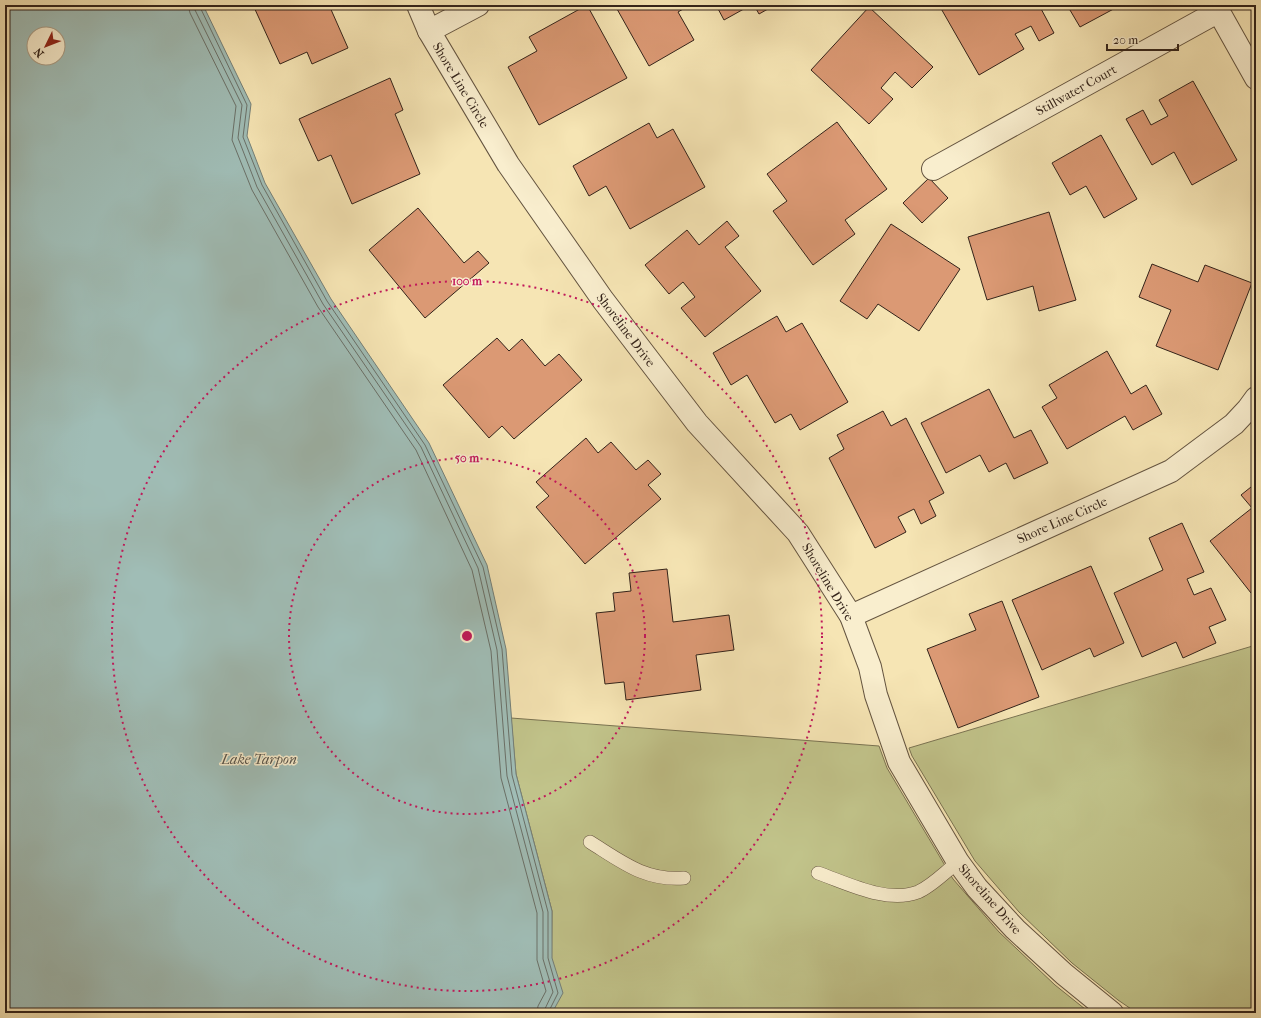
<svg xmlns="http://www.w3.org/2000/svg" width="1261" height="1018" font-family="'IM FELL French Canon',serif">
<rect width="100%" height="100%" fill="#f6e5b4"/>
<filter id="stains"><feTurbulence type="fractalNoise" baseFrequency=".005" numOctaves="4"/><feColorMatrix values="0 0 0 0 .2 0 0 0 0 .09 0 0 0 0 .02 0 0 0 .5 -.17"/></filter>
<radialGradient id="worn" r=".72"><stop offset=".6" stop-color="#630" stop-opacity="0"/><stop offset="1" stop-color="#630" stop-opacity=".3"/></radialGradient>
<g fill="#c1c38a" stroke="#7a7352">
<polygon points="1256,645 1256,1013 1137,1013 1118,1000 1072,963 1019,912 975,861 912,756 909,748"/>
<polygon points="511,718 879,746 887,768 953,879 999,932 1055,985 1090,1013 551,1013 552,911 516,774"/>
</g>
<path fill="#a0bdb6" stroke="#747f78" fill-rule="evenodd" d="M 5,5 L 203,5 L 251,104 L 247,136 L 265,183 L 331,299 L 429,443 L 487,565 L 506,649 L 516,774 L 552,911 L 552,958 L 563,993 L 552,1013 L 5,1013 ZM 34,34 L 58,34 L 58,58 L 34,58 Z"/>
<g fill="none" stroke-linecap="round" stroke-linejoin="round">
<g stroke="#6a7068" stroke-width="1">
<polyline points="188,5 190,13 236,106 232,140 252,190 318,307 416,450 472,570 491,651 501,778 537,913 537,960 546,991 538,1006 537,1013"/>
<polyline points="194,5 195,10 242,105 238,138 257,187 323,304 421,447 478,568 497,650 507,776 543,912 543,959 553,992 543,1013"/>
<polyline points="199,5 247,105 243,137 262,185 327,301 425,445 483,567 502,649 512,775 548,912 548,958 558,993 548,1013"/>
</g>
</g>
<g fill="#db9974" stroke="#33231a">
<polygon points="253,5 329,5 348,48 312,64 307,52 280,64"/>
<polygon points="587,5 627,78 539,125 508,67 537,51 529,37"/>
<polygon points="624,5 690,5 678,12 694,40 649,66 617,9"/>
<polygon points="716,5 751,5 724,20"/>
<polygon points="754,5 775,5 759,14"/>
<polygon points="939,5 1039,5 1054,33 1039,41 1031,26 1015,34 1024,49 979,75"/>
<polygon points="1067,5 1121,5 1080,27"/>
<polygon points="869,7 933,67 912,88 895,72 881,88 893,99 869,124 811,70"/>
<polygon points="390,78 403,110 395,114 420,174 352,204 331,155 318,161 299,119"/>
<polygon points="1193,81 1237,160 1192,185 1174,152 1152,165 1126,119 1143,110 1151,125 1168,116 1159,100"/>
<polygon points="837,122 887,189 845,220 855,234 813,265 773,211 787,201 767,174"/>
<polygon points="649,123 657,138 673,129 705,187 630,229 606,186 589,196 573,166"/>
<polygon points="1101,135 1137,199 1104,218 1086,186 1070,195 1052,163"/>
<polygon points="929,178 948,198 922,223 903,203"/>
<polygon points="418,208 464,263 478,251 489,263 425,318 369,250"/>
<polygon points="1049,212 1076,300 1039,311 1033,286 987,300 968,237"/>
<polygon points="727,221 739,236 725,247 761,291 705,337 681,308 695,297 683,282 669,294 645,265 687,230 699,245"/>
<polygon points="891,224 960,269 919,331 878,304 867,319 840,301"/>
<polygon points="1152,264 1198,282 1205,265 1252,283 1218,370 1156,346 1171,310 1139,297"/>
<polygon points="777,316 786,332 802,323 848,402 800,430 791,414 775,423 747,375 731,385 713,353"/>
<polygon points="497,338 509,351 522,339 545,366 559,354 582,380 514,439 502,426 489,438 443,385"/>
<polygon points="1107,351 1131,394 1146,385 1162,414 1133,430 1125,416 1067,449 1042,407 1057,398 1049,385"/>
<polygon points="989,389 1014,438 1031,430 1048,463 1014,479 1006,463 989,472 980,455 946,473 921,423"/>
<polygon points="883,411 891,426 906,418 944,493 929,501 936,516 921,524 914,509 898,517 906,532 875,548 829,458 844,449 837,435"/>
<polygon points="586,438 598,453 611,442 636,470 648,460 661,474 648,485 661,499 585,564 536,507 549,496 536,482"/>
<polygon points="1256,483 1256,589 1251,593 1210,541 1252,508 1241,495"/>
<polygon points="1182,523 1204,572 1187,579 1194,595 1211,588 1226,620 1209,627 1216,643 1183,658 1176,642 1142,657 1114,593 1163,570 1149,538"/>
<polygon points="1091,566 1124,643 1094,657 1090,648 1042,670 1012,600"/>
<polygon points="667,569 673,622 729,615 734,650 696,655 701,690 626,700 624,682 605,684 596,613 615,611 613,593 631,591 629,573"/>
<polygon points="1002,601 1039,697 958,728 927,649 976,630 969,614"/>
</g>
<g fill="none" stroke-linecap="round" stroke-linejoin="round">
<g stroke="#645440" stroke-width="14">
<g id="lane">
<path d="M 590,842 C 622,862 645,881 684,878"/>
<path d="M 818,873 C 847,883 887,904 918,892 C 932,886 945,872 958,862"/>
</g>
</g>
<g stroke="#645440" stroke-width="24">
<g id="street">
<polyline points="418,5 429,31 508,164 603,300 697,423 798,533 851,616 870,667 876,695 899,762 958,862 977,888 1015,929 1064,974 1112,1013"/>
<polyline points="1215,5 1256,78"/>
<polyline points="429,31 478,5"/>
<polyline points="933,169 1219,11"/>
<polyline points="851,616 1171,471 1234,424 1248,409 1256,398"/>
</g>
</g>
<use href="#lane" stroke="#f9eece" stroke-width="13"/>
<use href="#street" stroke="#f9eece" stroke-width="22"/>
</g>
<g fill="none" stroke="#c2185b" stroke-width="2" stroke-dasharray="2 4">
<circle cx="467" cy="636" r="178"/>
<circle cx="467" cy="636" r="355"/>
</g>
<g text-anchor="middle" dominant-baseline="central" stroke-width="3" stroke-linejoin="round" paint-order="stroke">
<g font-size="13" fill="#33231a" stroke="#f9eece">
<text transform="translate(461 85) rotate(59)">Shore Line Circle</text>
<text transform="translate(1076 90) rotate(-29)">Stillwater Court</text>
<text transform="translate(626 330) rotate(53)">Shoreline Drive</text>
<text transform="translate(1062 520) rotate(-24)">Shore Line Circle</text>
<text transform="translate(828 582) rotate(59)">Shoreline Drive</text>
<text transform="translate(990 899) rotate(49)">Shoreline Drive</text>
</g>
<g font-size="14" font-style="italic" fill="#545149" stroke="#f9eece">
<text x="259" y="759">Lake Tarpon</text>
</g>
</g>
<circle cx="467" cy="636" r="6" fill="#c2185b" stroke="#f9eece" stroke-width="2"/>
<g font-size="12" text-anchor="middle" font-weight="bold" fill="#c2185b" stroke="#f9eece" stroke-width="3" stroke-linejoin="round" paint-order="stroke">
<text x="467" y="285">100 m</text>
<text x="467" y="462">50 m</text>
</g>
<rect width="1261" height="1018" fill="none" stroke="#f6e5b4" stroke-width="20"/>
<rect x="6" y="6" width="1249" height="1006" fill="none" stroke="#33231a" stroke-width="2"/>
<rect x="10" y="10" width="1241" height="998" fill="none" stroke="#33231a"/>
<g transform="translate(46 46) rotate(227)"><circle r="19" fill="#f9eece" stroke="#aa9d86"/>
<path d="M0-3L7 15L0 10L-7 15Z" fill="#8f2418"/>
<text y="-6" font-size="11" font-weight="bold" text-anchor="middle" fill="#33231a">N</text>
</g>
<path d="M1107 44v6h71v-6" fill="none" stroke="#33231a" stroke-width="2"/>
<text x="1113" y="44" font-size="12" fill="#33231a" stroke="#f9eece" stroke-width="3" paint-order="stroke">20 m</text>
<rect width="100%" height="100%" filter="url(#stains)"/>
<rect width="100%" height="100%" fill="url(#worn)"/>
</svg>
